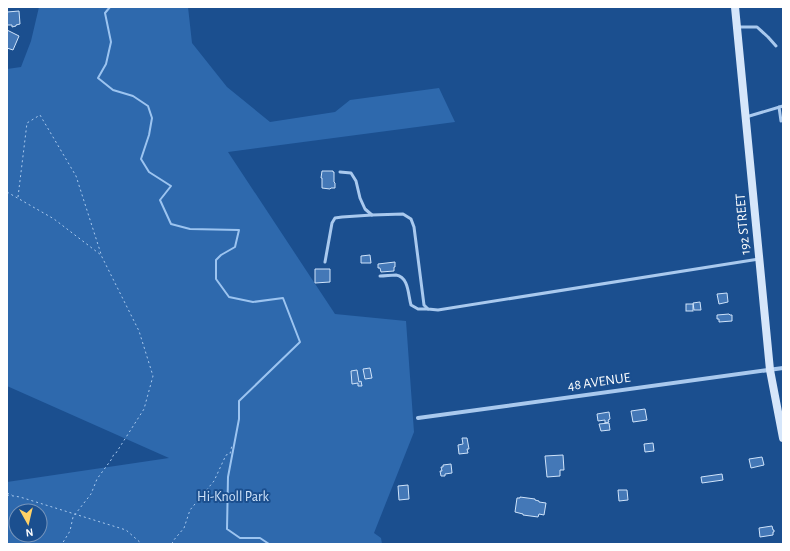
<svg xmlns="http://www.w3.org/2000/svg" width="790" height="551" font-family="'Alegreya Sans',sans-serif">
<rect width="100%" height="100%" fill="#1b4f8f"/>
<path fill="#2e69ad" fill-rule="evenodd" d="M 39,7 L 188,7 L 192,43 L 227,87 L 270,122 L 335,112 L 350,100 L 439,88 L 455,122 L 228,152 L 335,314 L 406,321 L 414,432 L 374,533 L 381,538 L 382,544 L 7,544 L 7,482 L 169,458 L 7,386 L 7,69 L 21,67 L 31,41 ZM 16,511 L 40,511 L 40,535 L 16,535 Z"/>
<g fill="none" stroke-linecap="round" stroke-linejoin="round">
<polyline stroke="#9cc4f0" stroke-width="2" points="110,7 105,13 111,42 106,64 98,78 113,90 133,96 148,106 152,118 149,135 141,159 149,172 171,186 160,200 171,224 190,229 239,230 235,247 221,255 216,260 216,279 229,297 253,302 283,298 300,342 239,401 239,419 228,477 227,529 240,538 260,538 269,544"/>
</g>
<g fill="#4478b7" stroke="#cfe3fa">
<polygon points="19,11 20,24 16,25 16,26 12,27 12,25 7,25 7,12"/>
<polygon points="7,30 19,36 13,50 7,48"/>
<polygon points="322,171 333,171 333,172 334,172 334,182 335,183 335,188 331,188 330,189 322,188 322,178 321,178"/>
<polygon points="370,255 371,263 361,263 361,256"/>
<polygon points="395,262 395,267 394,267 394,271 381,272 380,268 378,268 378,264"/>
<polygon points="315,269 330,269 330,282 315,283"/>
<polygon points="727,293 728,302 719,304 717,294"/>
<polygon points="700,302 701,310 694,310 693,303"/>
<rect x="686" y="304" width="7" height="7"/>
<polygon points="729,314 730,315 732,315 732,321 719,322 719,319 717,319 717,315"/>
<polygon points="370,368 372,378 365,379 363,369"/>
<polygon points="357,370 359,382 361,381 362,386 358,386 358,383 352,384 351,371"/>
<polygon points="645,409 647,420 633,422 631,411"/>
<polygon points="609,412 610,419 608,420 609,422 605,423 605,420 598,421 597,414"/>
<polygon points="609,423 610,430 601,431 599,424"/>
<polygon points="462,438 467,438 469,449 467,449 468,453 459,454 458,445 463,444"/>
<polygon points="653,443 654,451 645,452 644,444"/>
<polygon points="563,455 564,470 560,470 560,476 547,477 545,456"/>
<polygon points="762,457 764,465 751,468 749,459"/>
<polygon points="451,464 452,473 445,474 445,476 441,476 440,471 442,471 441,467 443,467 443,465"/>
<polygon points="722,474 723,480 702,483 701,477"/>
<polygon points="408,485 409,499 399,500 398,486"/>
<polygon points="618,490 627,490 628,500 619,501"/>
<polygon points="520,497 535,499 535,500 539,501 539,502 546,503 544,515 539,514 538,517 523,515 523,514 515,512 517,498 520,498"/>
<polygon points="772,526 773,530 774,530 774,532 773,532 773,535 760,537 759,528"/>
</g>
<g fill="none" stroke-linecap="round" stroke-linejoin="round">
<g stroke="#a9c9ee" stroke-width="1" stroke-dasharray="2 3" stroke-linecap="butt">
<polyline points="7,192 54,219 101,255 139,331 153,376 144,409 116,453 114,454 111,460 97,479 91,494 73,517 70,531 62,544"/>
<polyline points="18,197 27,123 40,115 76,176 101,254"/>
<polyline points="7,493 12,495"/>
<polyline points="7,495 20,497 126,530 142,544"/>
<polyline points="172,544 173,541 184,528 190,510 214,481 226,455 230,454 232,445"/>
</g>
<g stroke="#a9c9ee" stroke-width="3">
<polyline points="738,27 757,27 768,37 776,46"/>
<polyline points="779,107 781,121"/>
<polyline points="746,117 783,106"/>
<polyline points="340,172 351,173 356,181 360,198 365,209 372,215 403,214 411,219 414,227 424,305 428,309 438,310 759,259"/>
<polyline points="325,262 332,223 335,218 342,217 372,215"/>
<path d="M 380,276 C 385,276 391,275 396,275 C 409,277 408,295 411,305 L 418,309 L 428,309"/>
</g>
<polyline stroke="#a9c9ee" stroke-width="4" points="418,418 783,368"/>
<polyline stroke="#d6e6fa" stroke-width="8" points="735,7 770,370 783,438"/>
</g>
<g text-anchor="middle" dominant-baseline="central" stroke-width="4" stroke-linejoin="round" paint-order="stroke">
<g font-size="14" fill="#fff" stroke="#1b4f8f">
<text transform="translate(743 224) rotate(-95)">192 STREET</text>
<text transform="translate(599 382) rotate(-8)">48 AVENUE</text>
</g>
<g font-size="14" fill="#cfe3fa" stroke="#1b4f8f">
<text x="233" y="497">Hi-Knoll Park</text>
</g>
</g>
<rect width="790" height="551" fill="none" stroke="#ffffff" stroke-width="16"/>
<g transform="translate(28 523) rotate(172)"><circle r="19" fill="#1b4f8f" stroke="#7695bc"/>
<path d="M0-3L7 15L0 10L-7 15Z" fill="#ffd166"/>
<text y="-6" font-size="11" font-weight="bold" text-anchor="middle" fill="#ffffff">N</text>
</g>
</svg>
